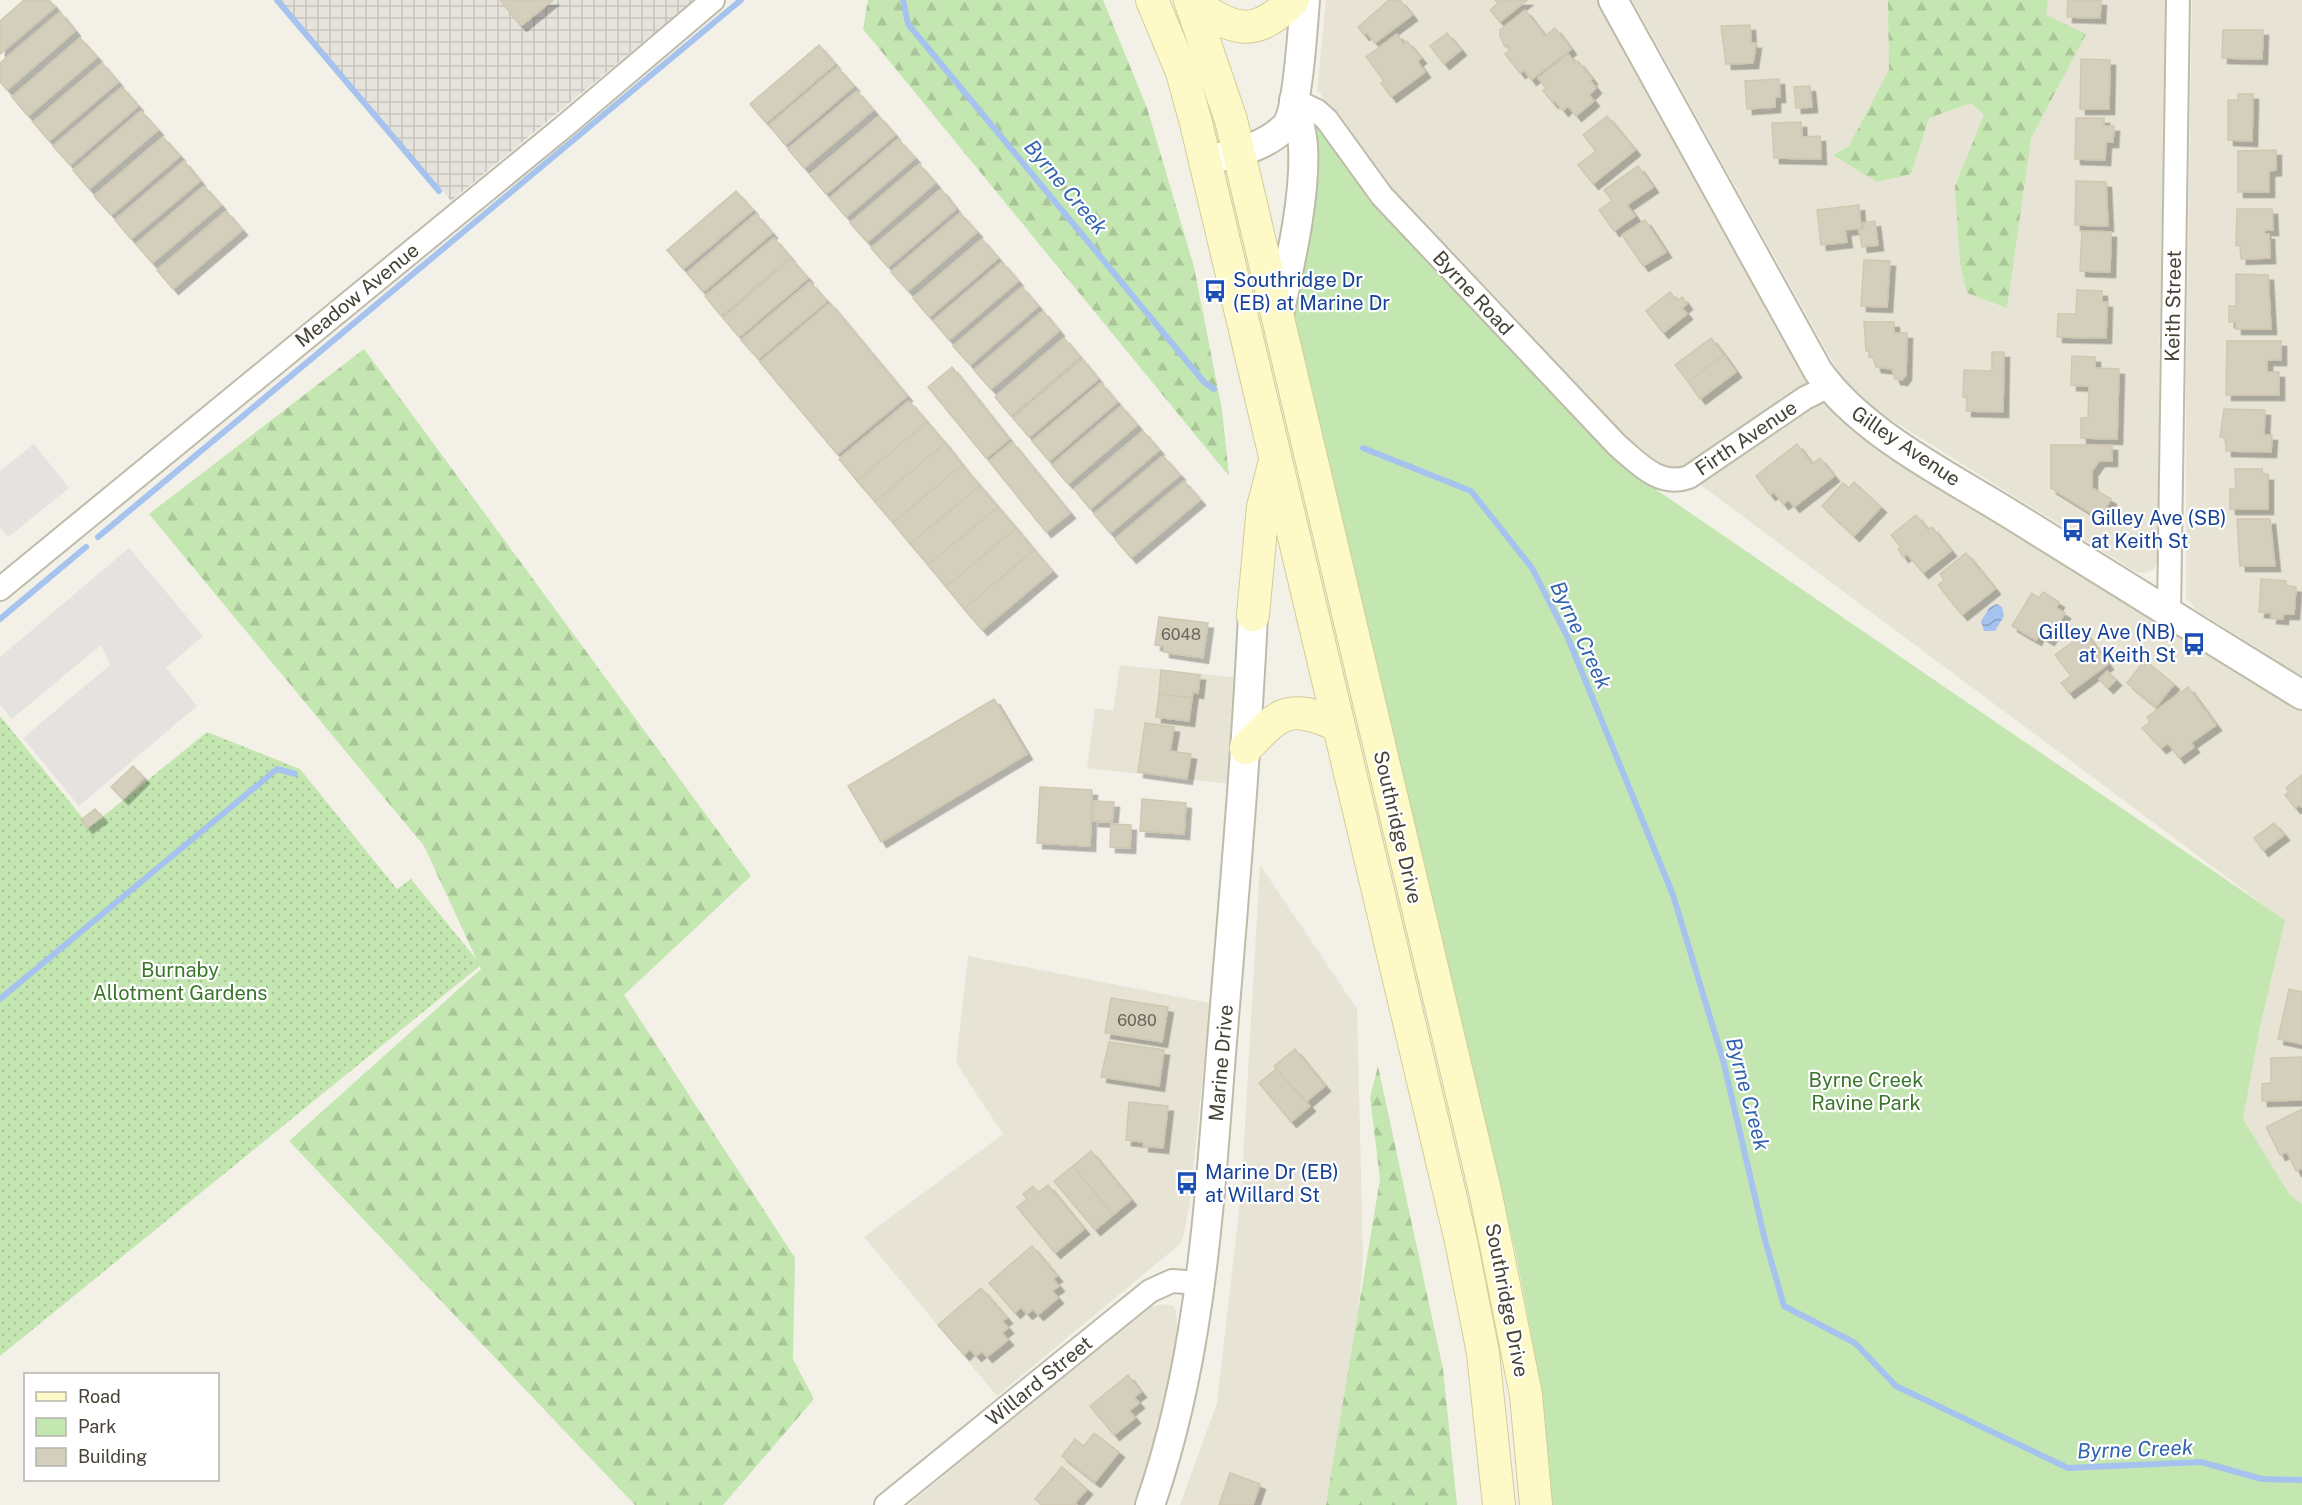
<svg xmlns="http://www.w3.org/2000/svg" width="2302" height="1505" font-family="'Public Sans',sans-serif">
<defs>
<pattern id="industrial-grid" width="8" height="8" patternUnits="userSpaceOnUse" patternTransform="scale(1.5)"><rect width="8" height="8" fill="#e5e3dc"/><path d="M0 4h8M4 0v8" fill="none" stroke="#c6c4bd"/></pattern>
<pattern id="grass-dots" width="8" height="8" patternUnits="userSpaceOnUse" patternTransform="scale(1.5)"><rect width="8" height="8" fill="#c4e6b1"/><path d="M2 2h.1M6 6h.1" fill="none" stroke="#aac699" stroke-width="1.8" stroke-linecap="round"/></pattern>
<pattern id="forest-firs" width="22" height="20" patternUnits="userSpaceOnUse" patternTransform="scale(1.5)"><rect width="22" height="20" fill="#c4e6b1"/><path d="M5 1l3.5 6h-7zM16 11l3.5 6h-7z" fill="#aac699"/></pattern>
<pattern id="water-waves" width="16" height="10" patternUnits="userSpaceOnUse" patternTransform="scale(1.5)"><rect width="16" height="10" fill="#a5c3ee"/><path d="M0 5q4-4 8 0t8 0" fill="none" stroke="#88a0c2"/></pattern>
<filter id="shadow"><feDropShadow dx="5.5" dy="5.5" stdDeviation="0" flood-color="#0004"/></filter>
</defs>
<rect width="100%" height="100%" fill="#f3f1e7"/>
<g fill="#e7e4d5">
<polygon points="1326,0 1600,0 1810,377 1804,388 1685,473 1655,469 1389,193 1324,106 1321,94 1317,91"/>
<polygon points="1632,0 2166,0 2159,375 2159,558 2154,569 2145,573 2136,572 1861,401 1841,377"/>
<polygon points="2192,0 2302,0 2302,676 2195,609 2186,598 2186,374"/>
<polygon points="1824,401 1845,421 2302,708 2302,1204 2290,1195 2243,1119 2260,1027 2284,920 1694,480 1782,419"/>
<polygon points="1120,665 1239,678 1230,784 1087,768 1095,708 1113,711"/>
<polygon points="1260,865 1357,1009 1363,1259 1340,1505 1180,1505 1217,1403 1241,1193"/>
<polygon points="968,956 1210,1003 1190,1202 1184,1234 1180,1244 997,1396 864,1237 1003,1134 956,1063"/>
<polygon points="1164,1304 1174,1306 1176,1311 1178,1339 1175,1366 1138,1505 909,1505 1143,1309"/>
</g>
<polygon fill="url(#industrial-grid)" points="280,0 694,0 451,201"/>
<polygon fill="url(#grass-dots)" points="0,716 90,827 207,732 300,769 397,889 411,879 481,965 0,1356"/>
<g fill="url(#forest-firs)">
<polygon points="868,0 1103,0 1147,108 1194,267 1222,410 1229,476 863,29"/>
<polygon points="1888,0 2048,0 2046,15 2086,34 2031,138 2007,308 1967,293 1960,263 1955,186 1984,115 1971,103 1929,118 1911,174 1877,182 1833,155 1849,146 1889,70"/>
<polygon points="364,349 751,876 624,995 795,1258 793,1359 814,1399 723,1505 635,1505 289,1141 481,969 424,846 149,514"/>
<polygon points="1378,1066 1443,1369 1457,1505 1326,1505 1380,1179 1370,1097"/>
</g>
<path fill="#c4e6b1" d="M 1318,127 L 1611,451 L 1648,484 L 2285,920 L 2260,1027 L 2243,1119 L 2290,1195 L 2302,1204 L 2302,1505 L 1552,1505 C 1548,1418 1531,1330 1514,1245 L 1292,315 L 1313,129 Z"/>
<g fill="#e4e3df">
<polygon points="34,444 69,488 8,537 0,527 0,471"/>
<polygon points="129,548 203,636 166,668 197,706 79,806 23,738 110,665 101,645 12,719 0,705 0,657"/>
</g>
<polygon fill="url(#water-waves)" points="1997,604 2002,607 2004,616 1995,631 1984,631 1981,621 1990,607"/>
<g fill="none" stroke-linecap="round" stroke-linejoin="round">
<g stroke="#a5c3ee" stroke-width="6">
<polyline points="277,0 439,191"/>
<polyline points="903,0 908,24 1204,382 1214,389"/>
<polyline points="1363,448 1471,491 1532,568 1568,638 1673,895 1723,1060 1765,1240 1784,1306 1855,1343 1896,1386 2068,1468 2201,1462 2262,1479 2302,1480"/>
<polyline points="98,537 741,0"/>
<polyline points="0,619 86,547"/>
<polyline points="0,999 277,769 295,774"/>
</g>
</g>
<g fill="#d4cfbd" stroke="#cfc8b0" stroke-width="1.5" filter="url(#shadow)">
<polygon points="24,0 49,0 55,7 0,54 0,21"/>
<polygon points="500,0 553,0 521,26"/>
<polygon points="1389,0 1400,0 1412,15 1375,43 1367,33 1364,35 1358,27"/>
<polygon points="1495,0 1527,0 1500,22 1490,10 1498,3"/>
<polygon points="2068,0 2101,0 2100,18 2067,17"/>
<polygon points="1525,10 1545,36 1555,28 1571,49 1531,80 1524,70 1520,73 1505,54 1510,50 1508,45 1505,47 1500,36 1500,30"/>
<polygon points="60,12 75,31 7,90 0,82 0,63"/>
<polygon points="1750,25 1751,43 1756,43 1753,63 1726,64 1721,26"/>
<polygon points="2223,30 2263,30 2262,59 2222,58"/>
<polygon points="1447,33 1461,50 1444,64 1430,46"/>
<polygon points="1397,34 1404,44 1407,41 1421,58 1417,61 1425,72 1391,97 1381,83 1384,81 1366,57"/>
<polygon points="80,38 97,57 28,116 12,97"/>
<polygon points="819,45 835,64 766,123 750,104"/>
<polygon points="1568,54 1575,63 1578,61 1592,79 1590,80 1596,88 1589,95 1594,101 1576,116 1568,106 1563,111 1555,101 1553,103 1543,91 1546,88 1538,78"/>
<polygon points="2081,59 2110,60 2109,109 2080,109"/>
<polygon points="102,63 118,82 49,141 33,122"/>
<polygon points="837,67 854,86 785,145 769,125"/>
<polygon points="1779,79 1780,97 1775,97 1775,107 1747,109 1745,81"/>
<polygon points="1810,86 1812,107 1796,108 1794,87"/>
<polygon points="122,87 138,106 70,165 53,146"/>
<polygon points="857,91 873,110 804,168 788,149"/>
<polygon points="2238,94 2253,94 2252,141 2228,140 2228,100 2238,100"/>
<polygon points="141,111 158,130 89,189 73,170"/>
<polygon points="879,116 895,135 826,194 810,175"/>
<polygon points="1607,116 1635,150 1593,184 1578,165 1596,151 1583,135"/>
<polygon points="2076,118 2104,118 2104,126 2114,126 2113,142 2106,142 2105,160 2075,159"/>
<polygon points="1801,122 1802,137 1820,136 1821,159 1774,158 1772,123"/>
<polygon points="163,137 180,156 111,215 94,196"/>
<polygon points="898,139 915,158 846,217 830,198"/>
<polygon points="2276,150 2276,170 2269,171 2269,192 2238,192 2238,151"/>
<polygon points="184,161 200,181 131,239 115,220"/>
<polygon points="919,164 935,183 867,242 850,223"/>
<polygon points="1638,166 1653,187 1627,205 1635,216 1614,231 1599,210 1612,201 1604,190"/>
<polygon points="2076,181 2106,182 2108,226 2075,225"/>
<polygon points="204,186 221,205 152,263 136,244"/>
<polygon points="941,189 956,209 888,267 871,248"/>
<polygon points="736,191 753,210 683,269 667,250"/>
<polygon points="1859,205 1861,228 1845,230 1847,242 1821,245 1817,210"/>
<polygon points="2237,209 2272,209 2273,230 2265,230 2265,234 2269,234 2270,258 2241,259 2240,245 2236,246"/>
<polygon points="226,211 242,230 173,289 157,270"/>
<polygon points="960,213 977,232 908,291 891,272"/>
<polygon points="756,214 772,233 703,292 687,273"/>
<polygon points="1645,220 1666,252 1643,266 1622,235"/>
<polygon points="1875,221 1878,245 1862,247 1859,230 1864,229 1863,223"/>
<polygon points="2082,231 2111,232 2110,272 2080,271"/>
<polygon points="774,238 790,257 721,316 705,296"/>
<polygon points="982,239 998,258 929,317 913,298"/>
<polygon points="791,259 808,278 739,337 723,318"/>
<polygon points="1864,260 1890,261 1887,307 1861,306"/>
<polygon points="1002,262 1018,281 949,340 933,321"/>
<polygon points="2236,274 2268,275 2271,329 2236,329 2236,322 2229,322 2229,306 2236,306"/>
<polygon points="810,282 827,301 758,359 741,340"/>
<polygon points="1022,287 1038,306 970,365 953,346"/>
<polygon points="2077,290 2102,291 2102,302 2107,302 2106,338 2057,337 2058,314 2076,314"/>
<polygon points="1670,292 1677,301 1682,297 1687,304 1682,308 1687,314 1663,333 1646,311"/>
<polygon points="830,303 907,396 837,454 760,362"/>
<polygon points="1043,311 1059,331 991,389 974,370"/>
<polygon points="1864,322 1894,322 1894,333 1907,333 1906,375 1902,380 1895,379 1892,369 1876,367 1873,357 1869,357 1869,351 1866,351"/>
<polygon points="1064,338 1080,357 1011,416 995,397"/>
<polygon points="1711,338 1724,355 1688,382 1675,365"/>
<polygon points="2227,341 2281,341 2281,360 2267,360 2267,372 2279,372 2279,395 2226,395"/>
<polygon points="1992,352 2004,352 2003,412 1966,411 1967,398 1963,397 1964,370 1992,371"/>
<polygon points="1724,355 1736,372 1700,399 1688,382"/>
<polygon points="2072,356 2095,357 2095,368 2119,369 2117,439 2081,438 2081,418 2088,418 2089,386 2071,385"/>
<polygon points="1082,359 1098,379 1029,437 1013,418"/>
<polygon points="952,367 1009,439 986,458 928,387"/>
<polygon points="1101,383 1117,402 1049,461 1032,441"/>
<polygon points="909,401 927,422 857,481 839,459"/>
<polygon points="1121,406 1137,425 1068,484 1052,465"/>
<polygon points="2224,409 2265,410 2264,435 2272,435 2271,452 2226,451 2226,438 2220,437"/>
<polygon points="927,422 945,443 875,502 857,481"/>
<polygon points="1143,431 1159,450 1090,509 1074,489"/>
<polygon points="1012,442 1070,513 1046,532 989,461"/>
<polygon points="945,443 962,465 893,523 875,502"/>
<polygon points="1797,444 1812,464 1820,458 1834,476 1794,507 1789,500 1783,504 1774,492 1770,495 1756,476"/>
<polygon points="2051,445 2112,445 2112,461 2099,461 2092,471 2092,488 2111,499 2099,518 2051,488"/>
<polygon points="1163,456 1180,475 1110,533 1094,514"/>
<polygon points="962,465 980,486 910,544 893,523"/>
<polygon points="2235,469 2262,469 2263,475 2268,475 2268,509 2230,509 2230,489 2236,489"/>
<polygon points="1184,481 1200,500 1131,558 1115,539"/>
<polygon points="1854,482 1881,507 1854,536 1822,506 1843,483 1849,488"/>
<polygon points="980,486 998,507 928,565 910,544"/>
<polygon points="998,507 1016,528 946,587 928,565"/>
<polygon points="1916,515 1928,530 1932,527 1951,551 1923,573 1907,554 1903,557 1898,549 1901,547 1891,535"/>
<polygon points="2237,519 2270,519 2275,566 2240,566"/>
<polygon points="1016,528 1034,550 964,609 946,587"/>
<polygon points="1034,550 1052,571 982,630 964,609"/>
<polygon points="1966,553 1995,589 1962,615 1938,585 1944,580 1940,574"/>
<polygon points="2261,579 2286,581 2286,586 2296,587 2294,614 2283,614 2283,619 2271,618 2272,613 2259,612"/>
<polygon points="2043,592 2059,602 2056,608 2065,613 2049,640 2039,634 2036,640 2012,626 2032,593 2039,598"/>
<polygon points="1159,617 1208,623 1203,658 1164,652 1164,646 1155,645"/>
<polygon points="2085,633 2108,664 2069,693 2061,683 2071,676 2055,655"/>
<polygon points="2145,660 2174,684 2156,707 2127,683"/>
<polygon points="1161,670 1200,675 1198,693 1193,692 1192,698 1159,694"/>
<polygon points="2107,671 2116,680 2108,688 2099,679"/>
<polygon points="2188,687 2216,725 2191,743 2194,747 2179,758 2168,743 2161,748 2142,728 2150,722 2147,717"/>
<polygon points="1159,694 1192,698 1189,721 1156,717"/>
<polygon points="994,699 1027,754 881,842 848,786"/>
<polygon points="1145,723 1174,727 1170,751 1191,754 1187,779 1138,772"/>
<polygon points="133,766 144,778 123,799 111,787"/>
<polygon points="2302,775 2302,807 2299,805 2295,808 2285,795 2289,792 2286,788"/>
<polygon points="1040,787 1092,790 1090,846 1037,843"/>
<polygon points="1142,799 1186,803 1184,834 1140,831"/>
<polygon points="1094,801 1114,802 1112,822 1093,821"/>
<polygon points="95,809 102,817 87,828 81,820"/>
<polygon points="2274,823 2284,835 2263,851 2254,838"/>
<polygon points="1111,824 1131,825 1130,848 1110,847"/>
<polygon points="2289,989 2302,992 2302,1044 2278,1039"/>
<polygon points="1111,998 1168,1007 1162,1042 1105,1033"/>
<polygon points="1109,1042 1164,1050 1159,1086 1101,1077"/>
<polygon points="1295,1049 1325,1086 1306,1102 1274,1066"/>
<polygon points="2302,1057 2302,1100 2262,1101 2262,1084 2271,1083 2271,1058"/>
<polygon points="1276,1069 1310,1106 1291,1122 1259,1083"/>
<polygon points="1129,1102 1168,1106 1163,1148 1143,1146 1144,1142 1126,1140"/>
<polygon points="2302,1109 2302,1168 2296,1171 2287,1152 2280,1155 2266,1127"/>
<polygon points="1091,1151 1131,1200 1113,1215 1073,1166"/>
<polygon points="1073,1166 1113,1215 1095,1230 1054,1181"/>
<polygon points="1048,1185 1084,1229 1055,1253 1017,1207 1027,1199 1023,1194 1033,1186 1038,1193"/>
<polygon points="1032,1246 1057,1276 1053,1279 1059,1286 1052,1291 1058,1298 1038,1315 1033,1309 1027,1314 1021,1307 1015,1313 989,1283"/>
<polygon points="981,1288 1007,1318 1002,1321 1008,1328 1002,1333 1008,1340 987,1357 982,1351 976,1356 970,1349 964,1355 938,1325"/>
<polygon points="1128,1375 1141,1392 1134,1397 1139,1403 1129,1411 1135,1418 1114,1435 1090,1406"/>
<polygon points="1094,1433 1119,1452 1095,1482 1062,1456 1075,1439 1084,1446"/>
<polygon points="1062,1467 1087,1489 1075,1503 1077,1505 1042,1505 1035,1499"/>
<polygon points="1230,1473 1260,1484 1253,1505 1219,1505"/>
</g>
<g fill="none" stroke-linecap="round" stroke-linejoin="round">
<g stroke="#bebbaa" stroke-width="26">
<g id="minor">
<path d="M 1294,100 L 1317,111 L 1327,120 L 1382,196 L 1617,445 C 1637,462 1659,488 1689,477 L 1805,398 L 1829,386"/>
<polyline points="0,589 567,124 713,0"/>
<polyline points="2169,612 2178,0"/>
<polyline points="886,1505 1150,1291 1172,1281 1201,1283"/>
</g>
</g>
<g stroke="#bebbaa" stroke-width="32">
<g id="tertiary">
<path d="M 1613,0 L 1818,371 C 1862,434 1950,476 2015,517 C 2110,576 2206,636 2302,695"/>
<path d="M 1205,161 C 1232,154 1264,148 1285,127 C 1298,113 1303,24 1305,0"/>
<path d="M 1278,319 C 1289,268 1306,198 1303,146 C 1302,131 1297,115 1294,100"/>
<path d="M 1150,1505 C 1201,1359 1209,1206 1221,1054 C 1233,908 1246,761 1253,615"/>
</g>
</g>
<g stroke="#d2cd98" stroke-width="34">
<g id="secondary">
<polyline points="1152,0 1182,72 1196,123 1461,1241 1483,1353 1499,1505"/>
<polyline points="1190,0 1231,120 1486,1195 1526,1395 1536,1505"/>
<path d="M 1193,4 C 1236,30 1253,40 1293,0"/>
<polyline points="1253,615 1263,507 1274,465"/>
<path d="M 1246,748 C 1280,712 1289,703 1337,725"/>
</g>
</g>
<use href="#minor" stroke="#fff" stroke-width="22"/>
<use href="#tertiary" stroke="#fff" stroke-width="28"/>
<use href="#secondary" stroke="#fdfac7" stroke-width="32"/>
</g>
<defs>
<g id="bus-bare" transform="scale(1.8)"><path d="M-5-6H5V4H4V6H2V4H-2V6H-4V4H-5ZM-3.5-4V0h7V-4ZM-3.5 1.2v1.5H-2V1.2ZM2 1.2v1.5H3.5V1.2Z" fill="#1a4fb4" stroke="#fff" stroke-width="2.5" paint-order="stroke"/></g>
</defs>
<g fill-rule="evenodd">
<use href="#bus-bare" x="1215" y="291"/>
<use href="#bus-bare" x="2073" y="530"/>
<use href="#bus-bare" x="2194" y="644"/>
<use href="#bus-bare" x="1187" y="1183"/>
</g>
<g text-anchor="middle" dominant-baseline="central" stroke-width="4.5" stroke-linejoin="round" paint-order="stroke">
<g font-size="16" fill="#6a6558">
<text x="1181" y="634">6048</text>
<text x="1137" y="1020">6080</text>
</g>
<g font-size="20" fill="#164399" stroke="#fff" text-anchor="start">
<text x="1233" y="280">Southridge Dr<tspan x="1233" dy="23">(EB) at Marine Dr</tspan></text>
<text x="2091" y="518">Gilley Ave (SB)<tspan x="2091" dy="23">at Keith St</tspan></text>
<text x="2176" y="632" text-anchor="end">Gilley Ave (NB)<tspan x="2176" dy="23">at Keith St</tspan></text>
<text x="1205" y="1172">Marine Dr (EB)<tspan x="1205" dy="23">at Willard St</tspan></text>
</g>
<g font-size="20" fill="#464236" stroke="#fff">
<text transform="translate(1473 293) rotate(47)">Byrne Road</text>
<text transform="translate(357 295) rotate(-39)">Meadow Avenue</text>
<text transform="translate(2173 306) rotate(-89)">Keith Street</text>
<text transform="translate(1746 438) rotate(-34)">Firth Avenue</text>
<text transform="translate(1906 446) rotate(34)">Gilley Avenue</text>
<text transform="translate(1398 827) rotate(77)">Southridge Drive</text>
<text transform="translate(1221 1063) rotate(-85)">Marine Drive</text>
<text transform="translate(1507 1300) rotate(79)">Southridge Drive</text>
<text transform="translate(1039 1381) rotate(-39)">Willard Street</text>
</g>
<g font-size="20" fill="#3a762b" stroke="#fff">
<text x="180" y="970">Burnaby<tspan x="180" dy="23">Allotment Gardens</tspan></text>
<text x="1866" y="1080">Byrne Creek<tspan x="1866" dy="23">Ravine Park</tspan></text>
</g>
<g font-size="21" font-style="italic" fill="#3263af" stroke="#fff">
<text transform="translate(1066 187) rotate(50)">Byrne Creek</text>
<text transform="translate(1581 635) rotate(65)">Byrne Creek</text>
<text transform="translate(1748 1094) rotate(75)">Byrne Creek</text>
<text transform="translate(2135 1449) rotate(-2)">Byrne Creek</text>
</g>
</g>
<rect x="24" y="1373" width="195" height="108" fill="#ffffff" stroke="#b5b3af" stroke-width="1.5"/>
<rect x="36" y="1392" width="30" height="9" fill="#fdfac7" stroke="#b5b3af" stroke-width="1.5"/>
<text x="78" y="1403" font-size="18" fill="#464236">Road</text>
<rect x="36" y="1418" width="30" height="18" fill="#c4e6b1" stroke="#b5b3af" stroke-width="1.5"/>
<text x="78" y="1433" font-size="18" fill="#464236">Park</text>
<rect x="36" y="1448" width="30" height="18" fill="#d4cfbd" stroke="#b5b3af" stroke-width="1.5"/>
<text x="78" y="1463" font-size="18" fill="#464236">Building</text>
</svg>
